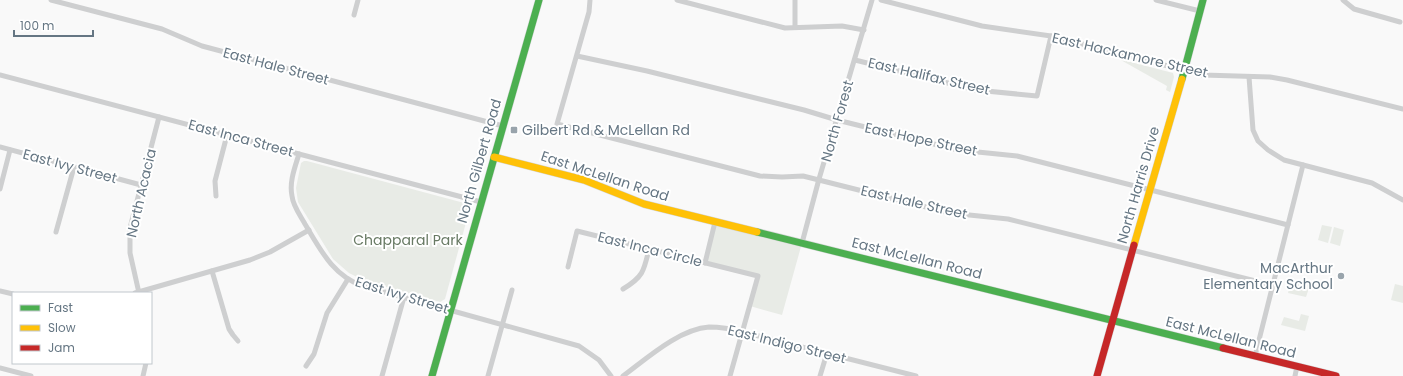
<svg xmlns="http://www.w3.org/2000/svg" width="1403" height="376" font-family="Poppins,sans-serif">
<rect width="100%" height="100%" fill="#f9f9f9"/>
<g fill="#e8ebe6">
<polygon points="1119,59 1173,73 1174,77 1170,92 1166,90 1167,86"/>
<polygon points="304,161 307,161 468,204 470,208 445,299 440,302 365,281 349,273 333,259 298,202 296,188 301,163"/>
<polygon points="715,222 802,243 782,315 750,306 758,276 705,263"/>
<polygon points="1322,225 1332,227 1328,243 1318,240"/>
<polygon points="1334,227 1344,230 1340,246 1330,243"/>
<polygon points="1291,281 1310,285 1306,297 1288,293"/>
<polygon points="1395,284 1403,286 1403,303 1391,300"/>
<polygon points="1301,314 1309,316 1305,331 1281,325 1284,317 1299,321"/>
</g>
<g fill="none" stroke-linecap="round" stroke-linejoin="round">
<g stroke="#d5d6d7" stroke-width="8">
<g id="fast">
<polyline points="1182,79 1203,0"/>
<polyline points="757,232 1223,348"/>
<polyline points="432,376 539,0"/>
</g>
</g>
<g stroke="#d5d6d7" stroke-width="8">
<g id="slow">
<polyline points="494,157 584,180 644,204 757,232"/>
<polyline points="1134,245 1182,79"/>
</g>
</g>
<g stroke="#d5d6d7" stroke-width="8">
<g id="jam">
<polyline points="1223,348 1336,376"/>
<polyline points="1097,376 1134,245"/>
</g>
</g>
<g stroke="#cecfd0" stroke-width="5">
<polyline points="51,0 162,29 202,46 503,126"/>
<polyline points="590,0 589,12 557,124 760,176 782,177 803,176 950,213 1008,219 1272,285"/>
<polyline points="677,0 785,28 842,26 864,30"/>
<polyline points="881,0 982,26 1051,36 1203,75 1270,77 1287,80 1403,109"/>
<polyline points="1156,0 1200,11"/>
<polyline points="1343,0 1354,9 1400,22"/>
<polyline points="354,15 358,0"/>
<polyline points="795,27 795,0"/>
<polyline points="577,56 647,71 804,110 837,120 958,150 1017,156 1288,225"/>
<polyline points="855,60 976,90 1037,96 1051,36"/>
<polyline points="0,75 481,202"/>
<polyline points="1249,77 1253,130 1258,141 1268,150 1284,160 1372,183 1403,200"/>
<polyline points="0,147 141,185"/>
<path d="M 299,154 C 295,167 289,182 292,196 C 293,206 300,215 305,224 C 320,249 333,276 363,286 L 579,346 L 599,360 L 611,376"/>
<polyline points="0,189 10,150"/>
<polyline points="216,196 215,181 227,135"/>
<polyline points="56,232 74,167"/>
<polyline points="802,243 819,179 872,0"/>
<polyline points="705,263 715,222"/>
<polyline points="568,267 577,231 758,276 730,376"/>
<polyline points="212,271 229,329 233,335 238,341"/>
<path d="M 623,289 C 643,277 644,271 649,249"/>
<polyline points="0,291 13,294"/>
<polyline points="135,293 250,260 270,252 309,230"/>
<polyline points="139,293 130,253 130,228 159,117"/>
<polyline points="1255,356 1303,165"/>
<polyline points="306,366 314,354 327,313 348,279"/>
<polyline points="0,368 31,376"/>
<polyline points="143,376 146,363"/>
<polyline points="382,376 404,297"/>
<polyline points="488,376 512,290"/>
<path d="M 623,376 C 646,359 679,329 709,327 C 721,327 732,329 743,332 L 916,376"/>
<polyline points="820,376 827,353"/>
<polyline points="1295,376 1297,366"/>
</g>
<use href="#fast" stroke="#4caf50" stroke-width="7"/>
<use href="#slow" stroke="#ffc107" stroke-width="7"/>
<use href="#jam" stroke="#c62828" stroke-width="7"/>
</g>
<g fill="#99a4ac" stroke="#fff" stroke-width="1.5">
<rect x="510" y="126" width="8" height="8" rx="2"/>
<circle cx="1341" cy="276" r="4"/>
</g>
<g text-anchor="middle" dominant-baseline="central" stroke-width="4" stroke-linejoin="round" paint-order="stroke">
<g font-size="14" fill="#657683" stroke="#fff">
<text transform="translate(1130 55) rotate(13)">East Hackamore Street</text>
<text transform="translate(276 66) rotate(15)">East Hale Street</text>
<text transform="translate(929 76) rotate(13)">East Halifax Street</text>
<text transform="translate(837 121) rotate(-74)">North Forest</text>
<text transform="translate(241 138) rotate(15)">East Inca Street</text>
<text transform="translate(921 139) rotate(12)">East Hope Street</text>
<text transform="translate(479 161) rotate(-74)">North Gilbert Road</text>
<text transform="translate(70 166) rotate(15)">East Ivy Street</text>
<text transform="translate(605 176) rotate(18)">East McLellan Road</text>
<text transform="translate(1138 185) rotate(-74)">North Harris Drive</text>
<text transform="translate(141 193) rotate(-77)">North Acacia</text>
<text transform="translate(914 202) rotate(13)">East Hale Street</text>
<text transform="translate(650 249) rotate(14)">East Inca Circle</text>
<text transform="translate(917 258) rotate(14)">East McLellan Road</text>
<text transform="translate(402 295) rotate(17)">East Ivy Street</text>
<text transform="translate(1231 337) rotate(14)">East McLellan Road</text>
<text transform="translate(787 344) rotate(14)">East Indigo Street</text>
</g>
<g font-size="14" fill="#657683" stroke="#fff" text-anchor="start">
<text x="522" y="130">Gilbert Rd &amp; McLellan Rd</text>
<text x="1333" y="268" text-anchor="end">MacArthur<tspan x="1333" dy="16">Elementary School</tspan></text>
</g>
<g font-size="14" fill="#687a64" stroke="#fff">
<text x="408" y="240">Chapparal Park</text>
</g>
</g>
<rect x="12" y="292" width="140" height="72" fill="#ffffff" stroke="#c1c8cd"/>
<rect x="20" y="305" width="20" height="6" fill="#4caf50" stroke="#c1c8cd"/>
<text x="48" y="312" font-size="12" fill="#657683">Fast</text>
<rect x="20" y="325" width="20" height="6" fill="#ffc107" stroke="#c1c8cd"/>
<text x="48" y="332" font-size="12" fill="#657683">Slow</text>
<rect x="20" y="345" width="20" height="6" fill="#c62828" stroke="#c1c8cd"/>
<text x="48" y="352" font-size="12" fill="#657683">Jam</text>
<path d="M14 30v6h79v-6" fill="none" stroke="#657683" stroke-width="2"/>
<text x="20" y="30" font-size="12" fill="#657683" stroke="#ffffff" stroke-width="3" paint-order="stroke">100 m</text>
</svg>
